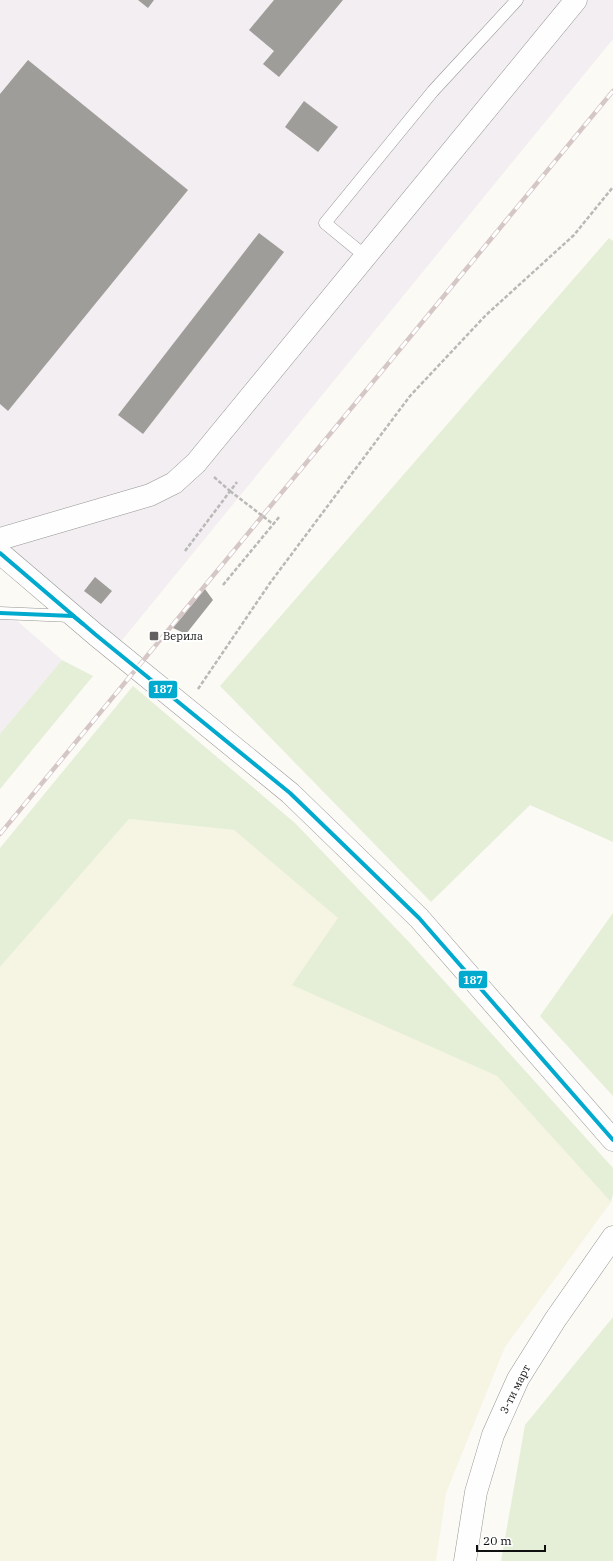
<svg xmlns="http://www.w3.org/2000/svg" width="613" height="1561" font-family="'IBM Plex Serif',serif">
<rect width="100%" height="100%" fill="#fbfaf5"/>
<g fill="#f3eef1">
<polygon points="0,0 613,0 613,39 114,650 0,553"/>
<polygon points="0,606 62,660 0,734"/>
</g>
<polygon fill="#f6f4e2" points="129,819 234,830 339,918 293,985 497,1076 611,1202 505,1347 446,1493 436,1561 0,1561 0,967"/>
<g fill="#e5efd7">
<polygon points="609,238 613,241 613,842 530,805 431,902 220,686"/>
<polygon points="62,660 93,676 0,789 0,734"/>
<polygon points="133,686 295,823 408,941 613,1168 613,1193 611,1202 497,1076 292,985 338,918 234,830 129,819 0,967 0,848"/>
<polygon points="613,913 613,1096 540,1016"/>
<polygon points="613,1317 613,1561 501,1561 525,1425"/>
</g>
<g fill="#9f9d9a">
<polygon points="138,0 154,0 148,8"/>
<polygon points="274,0 343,0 279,77 263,64 274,51 249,30"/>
<polygon points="28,60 188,190 8,411 0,404 0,94"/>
<polygon points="304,101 338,127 318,152 285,127"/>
<polygon points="259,233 284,252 143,434 118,415"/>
<polygon points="95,577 112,591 101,604 84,591"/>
<polygon points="205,589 213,600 186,634 173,628"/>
</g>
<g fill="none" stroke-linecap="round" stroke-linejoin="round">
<g stroke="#959593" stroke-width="13">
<g id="service">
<polyline points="365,256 325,223 433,91 517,0"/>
<polyline points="0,613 71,616"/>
</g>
</g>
<g stroke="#959593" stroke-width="23">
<g id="minor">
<polyline points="0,539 150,495 174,483 196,463 576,0"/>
<polyline points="465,1561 476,1492 493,1435 518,1379 555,1320 613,1237"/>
</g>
</g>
<g stroke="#959593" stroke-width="23">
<polyline id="tertiary" points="0,553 96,635 290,793 419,918 613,1140"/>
</g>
<g stroke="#b9b9b8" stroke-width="2.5" stroke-dasharray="4 2" stroke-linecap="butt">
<polyline points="214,477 230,491"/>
<polyline points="185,551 237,482"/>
<polyline points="223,585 280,516"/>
<polyline points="198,689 270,583 410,396 486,315 574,235 613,187"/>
</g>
<use href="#service" stroke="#fefefe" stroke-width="12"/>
<use href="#minor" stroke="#fefefe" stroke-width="22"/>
<use href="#tertiary" stroke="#fefefe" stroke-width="22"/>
<g stroke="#d6c7c7" stroke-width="4.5">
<polyline id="rail" points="0,834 613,91"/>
</g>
<use href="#rail" stroke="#fff" stroke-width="3" stroke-dasharray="9" stroke-linecap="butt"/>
<polyline stroke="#b9b9b8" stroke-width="2.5" stroke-dasharray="4 2" stroke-linecap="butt" points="230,491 273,524"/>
<g stroke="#fff" stroke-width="7">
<g id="bus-1">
<polyline points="0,553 96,635 290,793 419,918 613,1140"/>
<polyline points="0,613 73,616 83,624"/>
</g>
</g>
<use href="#bus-1" stroke="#00a9ce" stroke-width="4"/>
</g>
<rect fill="#626160" stroke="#fff" stroke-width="1.5" x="149" y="631" width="10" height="10" rx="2"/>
<g text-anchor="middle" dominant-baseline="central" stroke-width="4" stroke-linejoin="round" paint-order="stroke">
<g font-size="11" fill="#0f0f0f" stroke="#fff" text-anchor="start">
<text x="163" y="636">Верила</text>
</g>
<g font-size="11" fill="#0f0f0f" stroke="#fff">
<text transform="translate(515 1389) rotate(-63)">3-ти март</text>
</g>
</g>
<g stroke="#fff" stroke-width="1.5">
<rect x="148" y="680" width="30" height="19" rx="4" fill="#00a9ce"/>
<rect x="458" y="970" width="30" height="19" rx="4" fill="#00a9ce"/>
</g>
<g font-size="11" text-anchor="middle" font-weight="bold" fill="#fff">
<text x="163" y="693">187</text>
<text x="473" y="984">187</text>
</g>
<path d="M477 1545v6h68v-6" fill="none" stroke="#0f0f0f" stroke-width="2"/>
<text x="483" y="1545" font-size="12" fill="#0f0f0f" stroke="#ffffff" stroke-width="3" paint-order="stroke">20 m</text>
</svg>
